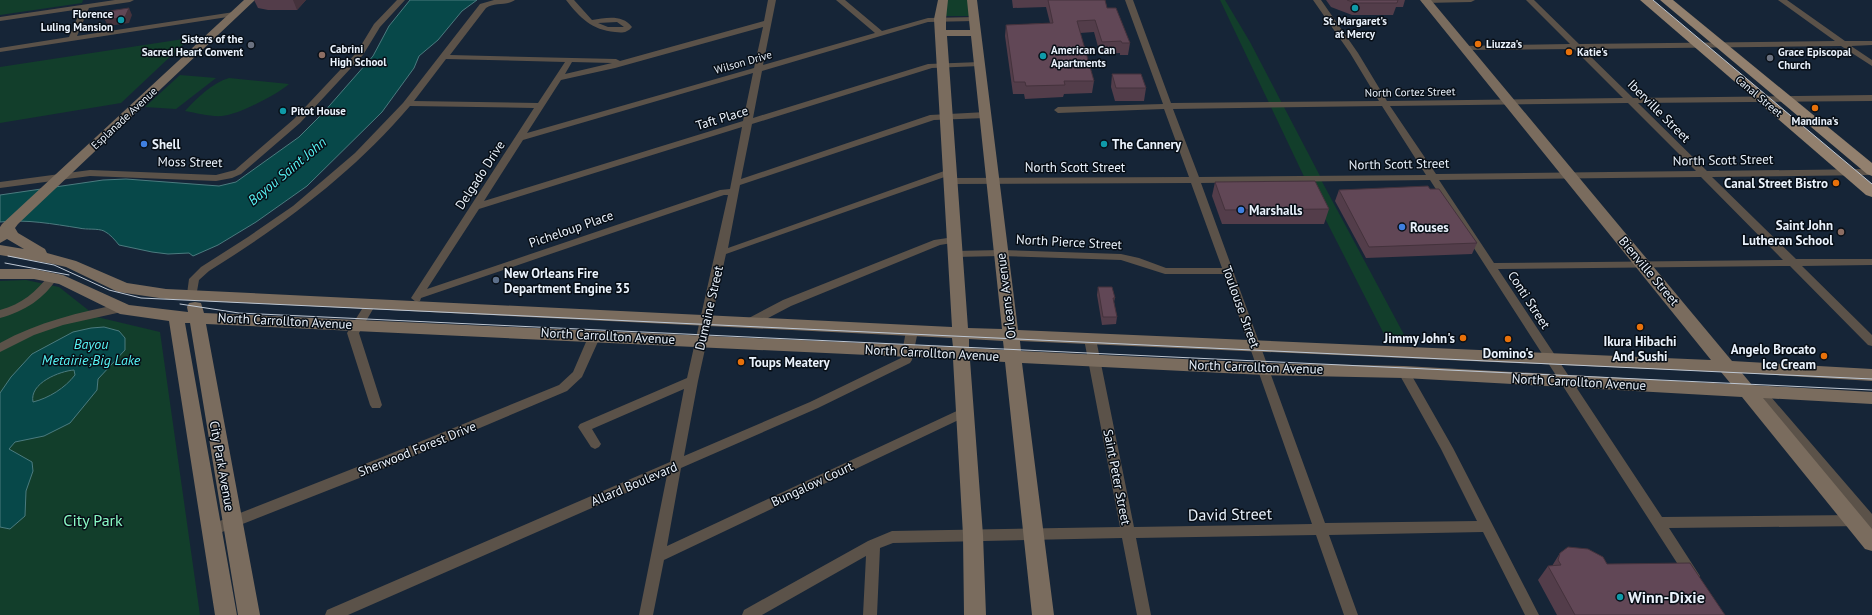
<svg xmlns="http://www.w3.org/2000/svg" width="1872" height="615" font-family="'PT Sans',sans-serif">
<rect width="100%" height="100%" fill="#162537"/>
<g fill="#123e2b">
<polygon points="0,0 83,0 82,3 0,15"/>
<polygon points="946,0 969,0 970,16 944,16"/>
<polygon points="1220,0 1225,0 1250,42 1320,176 1319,176 1408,342 1387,340 1308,185"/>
<polygon points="190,38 121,103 0,123 0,67"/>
<polygon points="180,75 216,78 176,109 145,107"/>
<path d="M 229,78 L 289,84 C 278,94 238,115 222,116 C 211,117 197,113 185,111 C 197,98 212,83 229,78 Z"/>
<polygon points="26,280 59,287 97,317 160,332 200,615 0,615 0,281"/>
</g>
<g fill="#074849" stroke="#4b7b7f" fill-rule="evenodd">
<path d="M 410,0 L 477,0 L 462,11 L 438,40 L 419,56 L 414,68 L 382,112 L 307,186 L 256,222 L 218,245 L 193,256 L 189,253 L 168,254 L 152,252 L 119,245 C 115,240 110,234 104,231 C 97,228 87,230 79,228 C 53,224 27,219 0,222 L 0,195 L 103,180 L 126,179 L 219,186 L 236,182 L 299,137 L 323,113 L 373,56 L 389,26 Z"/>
<path d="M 104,327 L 119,331 L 125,338 L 125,350 L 98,379 L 97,390 L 70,423 L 44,436 L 15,442 L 9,449 L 32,462 L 33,471 L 26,491 L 25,516 L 10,529 L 0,527 L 0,393 L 11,377 L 32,354 L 73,332 L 91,328 ZM 74,370 L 75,375 C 65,388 49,398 33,402 C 29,383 60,371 74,370 Z"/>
</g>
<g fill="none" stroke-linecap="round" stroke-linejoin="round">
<g fill="#5b5249" fill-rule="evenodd">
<polygon points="115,0 134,0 130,2 89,8 77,36 234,12 238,14 234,16 0,52 0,48 69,37 81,9 0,21 0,17"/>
<polygon points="397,0 405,0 380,27 363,55 300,123 241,174 232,178 216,181 90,176 0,188 0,182 90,170 216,175 235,170 294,119 357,52 374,24"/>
<path d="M 494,0 L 515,0 C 507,6 494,2 486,8 L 450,55 L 616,59 L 620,61 L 764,21 L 768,0 L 776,0 L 763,65 L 875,33 L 836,0 L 845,0 L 882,31 L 928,18 L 977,17 L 977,21 L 974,21 L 928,22 L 762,71 L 753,118 L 928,64 L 980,62 L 984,64 L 980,66 L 932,68 L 752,124 L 741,179 L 930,115 L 986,112 L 990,115 L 986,118 L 934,120 L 740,185 L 728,248 L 947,170 L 950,169 L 955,172 L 953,174 L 726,254 L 698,381 L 684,456 L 810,402 L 901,358 L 906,331 L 912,327 L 918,331 L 912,360 L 910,363 L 818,408 L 681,468 L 667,546 L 961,409 L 969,409 L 971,412 L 969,415 L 664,560 L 653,615 L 639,615 L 667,475 L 348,615 L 325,615 L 327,610 L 670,462 L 684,389 L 592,429 L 601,444 L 599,447 L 595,449 L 591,447 L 578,427 L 580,424 L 687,378 L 728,195 L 724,195 L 421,298 L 420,301 L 416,302 L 411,298 L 534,108 L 410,106 C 353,173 283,225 209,271 L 199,280 L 196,297 L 188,297 L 187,294 L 189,279 L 201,267 L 248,237 L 293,206 L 355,153 L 403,103 L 480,4 ZM 763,27 L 754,68 L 527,133 L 561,80 L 615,68 ZM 446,59 L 565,62 L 538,103 L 414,101 ZM 572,62 L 612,63 L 565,74 ZM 753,73 L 743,121 L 484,201 L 523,140 ZM 742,127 L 730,189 L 720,190 L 427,289 L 479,209 Z"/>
<path d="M 566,0 L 574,0 L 592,20 C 606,18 622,14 632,27 C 627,33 622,33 615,32 C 592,30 580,18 566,0 ZM 617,22 L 624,27 L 608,27 L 598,23 Z"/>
<path d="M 1125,0 L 1133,0 L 1171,103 L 1379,101 L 1350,53 L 1313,0 L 1321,0 L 1358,53 L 1387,101 L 1623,98 L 1574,49 L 1461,50 L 1461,46 L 1464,46 L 1570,44 L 1526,0 L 1534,0 L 1579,44 L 1835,41 L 1778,0 L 1787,0 L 1845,41 L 1872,41 L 1872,45 L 1851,46 L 1872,60 L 1872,66 L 1841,46 L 1583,49 L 1633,98 L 1872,95 L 1872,101 L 1638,103 L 1707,171 L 1872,169 L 1872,175 L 1712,177 L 1796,259 L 1872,259 L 1872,265 L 1802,266 L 1872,335 L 1872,346 L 1868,345 L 1790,266 L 1498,269 L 1662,517 L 1856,515 L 1757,396 L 1755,393 L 1757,390 L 1765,390 L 1872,514 L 1872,530 L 1865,526 L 1669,528 L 1700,576 L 1698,580 L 1693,582 L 1688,580 L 1430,180 L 1201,183 L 1325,523 L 1477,521 L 1441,449 L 1398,372 L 1400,369 L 1408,369 L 1453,448 L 1539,615 L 1525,615 L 1483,532 L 1329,535 L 1358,615 L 1344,615 L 1316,535 L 1136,538 L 1151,615 L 1137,615 L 1122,538 L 893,543 L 880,548 L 877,615 L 863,615 L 866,556 L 762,615 L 742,615 L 744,610 L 868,541 L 892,531 L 1120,527 L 1084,339 L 1090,335 L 1096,339 L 1134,527 L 1312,524 L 1224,274 L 1165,274 L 1121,260 L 1001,256 L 955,257 L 950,254 L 955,251 L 1001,250 L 1121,254 L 1139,258 L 1166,268 L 1222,268 L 1191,183 L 950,184 L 945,181 L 950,178 L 1189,177 L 1164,109 L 1058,113 L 1054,110 L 1058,107 L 1163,104 ZM 1628,103 L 1696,171 L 1436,174 L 1390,106 ZM 1382,106 L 1426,175 L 1199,177 L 1173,109 ZM 1701,177 L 1783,260 L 1494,263 L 1439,180 Z"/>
<polygon points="1422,0 1475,0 1471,2 1425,3 1422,3"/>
<polygon points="954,237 959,240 958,242 940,245 791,306 755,325 751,326 745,322 747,319 783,300 934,240"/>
<path d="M 53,274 L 58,277 C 44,299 25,311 0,318 L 0,310 C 22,304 36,292 49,275 Z"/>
<polygon points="371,300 376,304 359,333 382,405 380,408 372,408 370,405 347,333 367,301"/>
<path d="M 122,304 L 126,305 L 128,308 L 126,311 L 63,325 L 34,335 L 0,352 L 0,343 C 38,322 79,312 122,304 Z"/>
<polygon points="595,331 601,335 582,377 567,391 390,466 217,534 212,536 207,534 205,530 207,526 380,458 559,385 573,372 589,335"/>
</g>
<path fill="#7a6c5e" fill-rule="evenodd" d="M 244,0 L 255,0 L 18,224 L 15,228 L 18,233 L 45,249 L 47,253 L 76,261 L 127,283 L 166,289 L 952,327 L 934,19 L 938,0 L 948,0 L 946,19 L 946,30 L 970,30 L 967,0 L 977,0 L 1018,330 L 1711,360 L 1420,0 L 1431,0 L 1732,361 L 1872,369 L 1872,381 L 1742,373 L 1752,385 L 1872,392 L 1872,404 L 1763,398 L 1872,529 L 1872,551 L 1865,549 L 1742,397 L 1404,378 L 1264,375 L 1022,363 L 1054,615 L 1032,615 L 1005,362 L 970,360 L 983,535 L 986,615 L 964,615 L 963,535 L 953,359 L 206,324 L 260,615 L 238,615 L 190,323 L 185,323 L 237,615 L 215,615 L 169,321 L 120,314 L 59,284 L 34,279 L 0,279 L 0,269 L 34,269 L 63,275 L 129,305 L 188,312 L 187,307 L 189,303 L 195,302 L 201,303 L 204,313 L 953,347 L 952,338 L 166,299 L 118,292 L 66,267 L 53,264 L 0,255 L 0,245 L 24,249 L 7,239 L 0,243 L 0,227 L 2,224 ZM 947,36 L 971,36 L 1002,329 L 968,328 ZM 969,339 L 1003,341 L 1004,350 L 969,348 ZM 1020,341 L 1721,372 L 1731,384 L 1404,366 L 1264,363 L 1021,351 Z"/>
<g fill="#92806e" fill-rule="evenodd">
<polygon points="1640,0 1653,0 1872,184 1872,197 1866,195"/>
<polygon points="1660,0 1673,0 1872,163 1872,176 1867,174"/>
</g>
<g stroke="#bec7d3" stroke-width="1">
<polyline points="1653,0 1872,184"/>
<polyline points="8,256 54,265 109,290 141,298 1872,379"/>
<polyline points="5,263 69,275"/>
<polyline points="180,304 239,313 1872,390"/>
</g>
</g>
<g fill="#533d4a">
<polygon points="254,0 306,0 297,10 268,10 258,8"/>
<polygon points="1012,0 1105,0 1107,8 1130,43 1128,55 1120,55 1120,53 1100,54 1094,32 1080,33 1094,81 1092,93 1064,94 1063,97 1025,99 1024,94 1013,94 1005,36 1006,25 1050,23 1046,7 1013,8"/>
<polygon points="1326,0 1405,0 1403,7 1396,7 1393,15 1352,15 1331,7"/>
<polygon points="1112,74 1146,88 1144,101 1115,101 1111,87"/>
<polygon points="1215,182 1329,209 1324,224 1222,224 1212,196"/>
<polygon points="1430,189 1477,243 1472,254 1366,258 1335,201 1339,190"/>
<polygon points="1098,287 1115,298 1114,302 1117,317 1116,324 1102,325 1097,295"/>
<polygon points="1560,553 1607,564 1725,615 1557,615 1538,580 1548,566 1552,566"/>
</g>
<g fill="#44323c">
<polygon points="293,0 306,0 297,10"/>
<polygon points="129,8 132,15 129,23 108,26 105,20"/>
</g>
<g fill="#614756" stroke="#44323c">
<polygon points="1048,0 1105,0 1107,8 1116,8 1130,43 1122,43 1121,41 1102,42 1095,20 1077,21 1094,81 1064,81 1065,85 1026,86 1025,82 1014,82 1006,25 1053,23"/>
<polygon points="1347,0 1398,0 1397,3 1355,3"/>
<polygon points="129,8 125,17 105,20 109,11"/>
<polygon points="1112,74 1141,74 1146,88 1116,88"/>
<polygon points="1315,181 1329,209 1225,210 1215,182"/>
<polygon points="1428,186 1430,189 1439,189 1477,243 1369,247 1339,190"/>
<polygon points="1098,287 1112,287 1115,298 1113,298 1117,317 1103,317"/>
<polygon points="1568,547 1588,549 1603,557 1607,564 1690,563 1725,615 1575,615 1548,566 1561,565 1558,560 1560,553"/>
</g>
<g fill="#0f9aa8" stroke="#070e16" stroke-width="1.5">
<circle cx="1355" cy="8" r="4"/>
<circle cx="121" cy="20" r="4"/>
<circle cx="1043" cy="56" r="4"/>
<circle cx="283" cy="111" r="4"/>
<circle cx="1104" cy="144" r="4"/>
<circle cx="1620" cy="597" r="4"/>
</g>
<g fill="#e8710a" stroke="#070e16" stroke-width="1.5">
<circle cx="1478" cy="44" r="4"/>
<circle cx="1569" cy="52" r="4"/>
<circle cx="1815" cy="108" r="4"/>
<circle cx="1836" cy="183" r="4"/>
<circle cx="1640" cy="327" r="4"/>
<circle cx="1463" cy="338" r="4"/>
<circle cx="1508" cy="339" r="4"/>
<circle cx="1824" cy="356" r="4"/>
<circle cx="741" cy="362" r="4"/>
</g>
<g fill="#6b7280" stroke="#070e16" stroke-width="1.5">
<circle cx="251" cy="45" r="4"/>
<circle cx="1770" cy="58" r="4"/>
</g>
<g fill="#8d6e63" stroke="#070e16" stroke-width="1.5">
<circle cx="322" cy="55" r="4"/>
<circle cx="1841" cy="232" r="4"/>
</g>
<g fill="#3f7fe0" stroke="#070e16" stroke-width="1.5">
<circle cx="144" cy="144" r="4"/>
<circle cx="1241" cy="210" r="4"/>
<circle cx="1402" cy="227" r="4"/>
</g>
<circle fill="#5c6f8a" stroke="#070e16" stroke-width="1.5" cx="496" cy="280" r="4"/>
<g text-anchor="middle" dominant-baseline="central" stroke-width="3" stroke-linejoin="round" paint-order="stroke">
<g font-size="11" font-weight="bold" fill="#eaf2fc" stroke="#070e16" text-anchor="start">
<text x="113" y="14" text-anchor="end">Florence<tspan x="113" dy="13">Luling Mansion</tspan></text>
<text x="1355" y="21" text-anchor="middle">St. Margaret's<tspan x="1355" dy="13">at Mercy</tspan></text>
<text x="243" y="39" text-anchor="end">Sisters of the<tspan x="243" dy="13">Sacred Heart Convent</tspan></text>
<text x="1486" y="44">Liuzza's</text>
<text x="330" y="49">Cabrini<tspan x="330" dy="13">High School</tspan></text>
<text x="1051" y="50">American Can<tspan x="1051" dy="13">Apartments</tspan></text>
<text x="1577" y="52">Katie's</text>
<text x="1778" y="52">Grace Episcopal<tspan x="1778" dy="13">Church</tspan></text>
<text x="291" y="111">Pitot House</text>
<text x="1815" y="121" text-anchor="middle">Mandina's</text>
</g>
<g font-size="11" fill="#eaf2fc" stroke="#070e16">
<text transform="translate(743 62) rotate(-16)">Wilson Drive</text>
<text transform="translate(1410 92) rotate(-1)">North Cortez Street</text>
<text transform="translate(1759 96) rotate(40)">Canal Street</text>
<text transform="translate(124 118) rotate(-43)">Esplanade Avenue</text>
</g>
<g font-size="13" fill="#eaf2fc" stroke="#070e16">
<text transform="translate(1659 111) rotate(45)">Iberville Street</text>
<text transform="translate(722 118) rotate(-17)">Taft Place</text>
<text transform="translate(1723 160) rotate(-1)">North Scott Street</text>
<text transform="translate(190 162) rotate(1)">Moss Street</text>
<text transform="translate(1399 164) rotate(-1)">North Scott Street</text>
<text x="1075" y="167">North Scott Street</text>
<text transform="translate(480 175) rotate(-57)">Delgado Drive</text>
<text transform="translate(571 229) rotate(-19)">Picheloup Place</text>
<text transform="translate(1069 242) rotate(3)">North Pierce Street</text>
<text transform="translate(1649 271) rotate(50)">Bienville Street</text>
<text transform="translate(1006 296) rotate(-97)">Orleans Avenue</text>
<text transform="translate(1529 300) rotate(57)">Conti Street</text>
<text transform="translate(1241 307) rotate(70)">Toulouse Street</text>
<text transform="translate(709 308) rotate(-77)">Dumaine Street</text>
<text transform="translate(285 321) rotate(3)">North Carrollton Avenue</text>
<text transform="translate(608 336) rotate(3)">North Carrollton Avenue</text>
<text transform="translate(932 353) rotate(3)">North Carrollton Avenue</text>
<text transform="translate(1256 367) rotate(2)">North Carrollton Avenue</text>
<text transform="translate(1579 382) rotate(3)">North Carrollton Avenue</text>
<text transform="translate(417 449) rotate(-22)">Sherwood Forest Drive</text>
<text transform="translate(222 466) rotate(80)">City Park Avenue</text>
<text transform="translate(1117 477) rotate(79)">Saint Peter Street</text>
<text transform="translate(634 484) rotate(-23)">Allard Boulevard</text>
<text transform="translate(812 484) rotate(-25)">Bungalow Court</text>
</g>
<g font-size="13" font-weight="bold" fill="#eaf2fc" stroke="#070e16" text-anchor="start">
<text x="152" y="144">Shell</text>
<text x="1112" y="144">The Cannery</text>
<text x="1828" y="183" text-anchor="end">Canal Street Bistro</text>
<text x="1249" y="210">Marshalls</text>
<text x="1833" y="225" text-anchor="end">Saint John<tspan x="1833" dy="15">Lutheran School</tspan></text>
<text x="1410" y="227">Rouses</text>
<text x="504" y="273">New Orleans Fire<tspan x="504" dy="15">Department Engine 35</tspan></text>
<text x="1455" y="338" text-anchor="end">Jimmy John's</text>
<text x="1640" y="341" text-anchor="middle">Ikura Hibachi<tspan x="1640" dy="15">And Sushi</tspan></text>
<text x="1816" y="349" text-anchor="end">Angelo Brocato<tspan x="1816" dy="15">Ice Cream</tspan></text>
<text x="1508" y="353" text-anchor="middle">Domino's</text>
<text x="749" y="362">Toups Meatery</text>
</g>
<g font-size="14" font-style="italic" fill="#57f3f4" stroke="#070e16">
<text transform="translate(287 171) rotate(-40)">Bayou Saint John</text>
<text x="91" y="344">Bayou<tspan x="91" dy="16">Metairie;Big Lake</tspan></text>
</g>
<g font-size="16" fill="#eaf2fc" stroke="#070e16">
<text transform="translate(1230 514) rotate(-1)">David Street</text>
</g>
<g font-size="16" fill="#8afac5" stroke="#070e16">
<text x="93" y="520">City Park</text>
</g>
<g font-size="16" font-weight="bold" fill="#eaf2fc" stroke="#070e16" text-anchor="start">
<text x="1628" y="597">Winn-Dixie</text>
</g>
</g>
</svg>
